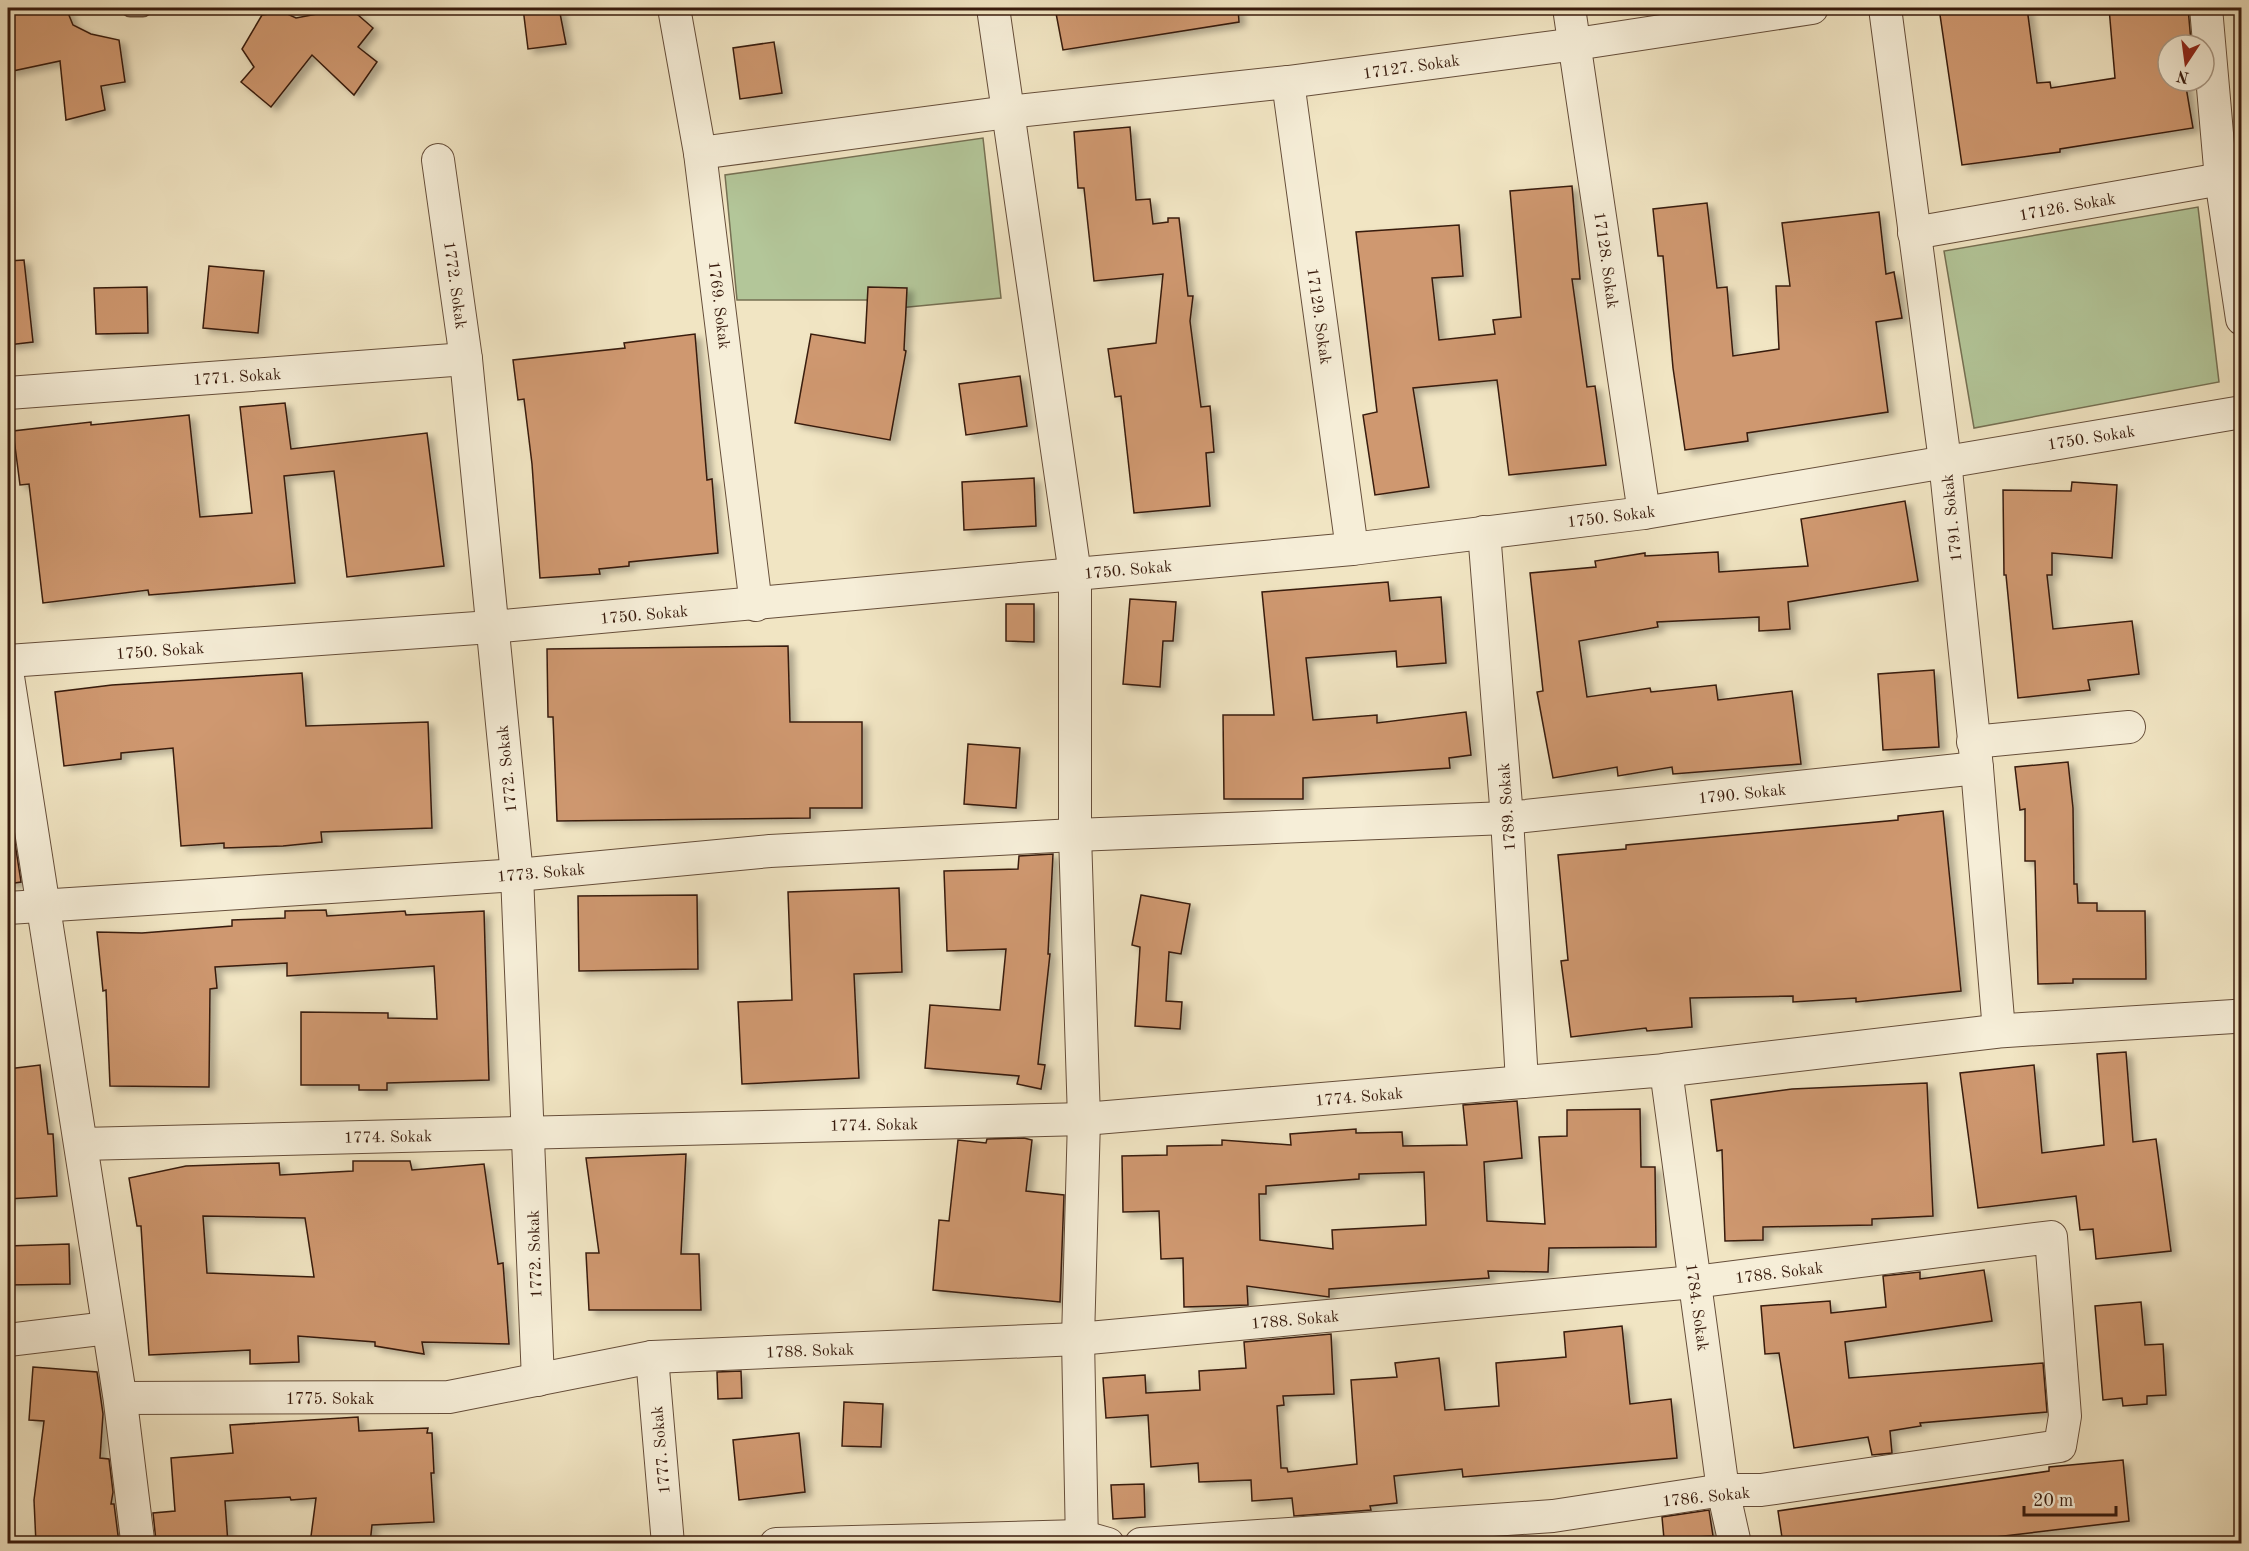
<svg xmlns="http://www.w3.org/2000/svg" width="2249" height="1551" font-family="'Old Standard TT',serif">
  <defs>
    <filter id="shadow"><feDropShadow dx="6" dy="4" stdDeviation="3" flood-color="#0004"/></filter>
  </defs>
  <rect width="100%" height="100%" fill="#f1e5c3"/>
  <filter id="stains"><feTurbulence type="fractalNoise" baseFrequency=".00333" numOctaves="4"/><feColorMatrix values="0 0 0 0 .2 0 0 0 0 .09 0 0 0 0 .02 0 0 0 .5 -.17"/></filter>
  <radialGradient id="worn" r=".72"><stop offset=".6" stop-color="#630" stop-opacity="0"/><stop offset="1" stop-color="#630" stop-opacity=".3"/></radialGradient>
  <!-- green -->
  <g fill="#b3c699" stroke="#767053" stroke-width="1.5">
    <polygon points="983,138 1001,298 888,309 879,300 737,300 725,175"/>
    <polygon points="2198,207 2219,382 1974,428 1944,251"/>
  </g>
  <!-- building -->
  <g fill="#cf986f" stroke="#381b0d" stroke-width="1.5" fill-rule="evenodd" filter="url(#shadow)">
    <polygon points="25,8 66,8 73,25 91,34 119,40 125,82 101,86 105,110 66,120 60,61 8,72 8,31 12,12"/>
    <polygon points="329,8 350,8 373,28 358,47 377,62 354,95 312,55 271,107 241,82 254,67 242,49 262,15 283,12 296,18 317,14"/>
    <polygon points="523,8 559,8 566,44 528,49"/>
    <polygon points="1055,8 1238,8 1239,22 1063,50"/>
    <polygon points="1939,8 2027,8 2037,83 2050,82 2051,88 2115,78 2109,8 2188,8 2191,42 2168,45 2168,81 2185,81 2193,128 2060,149 2060,152 1962,165"/>
    <polygon points="774,42 782,93 740,99 733,48"/>
    <polygon points="1130,127 1136,200 1150,199 1153,224 1168,222 1168,218 1179,218 1188,296 1193,296 1190,321 1201,407 1210,406 1214,452 1206,453 1210,506 1134,513 1121,396 1115,397 1108,349 1156,343 1163,274 1094,281 1084,188 1078,188 1074,132"/>
    <polygon points="1572,186 1580,279 1572,279 1587,387 1595,386 1606,465 1509,475 1497,380 1413,388 1429,487 1375,495 1363,415 1377,412 1356,232 1459,225 1463,276 1432,278 1439,340 1495,334 1493,320 1521,317 1510,191"/>
    <polygon points="1707,203 1717,288 1727,287 1733,356 1779,349 1776,286 1790,286 1782,223 1879,212 1886,274 1894,272 1902,318 1876,322 1888,412 1747,433 1748,441 1685,450 1673,368 1663,256 1658,256 1653,209"/>
    <polygon points="24,260 33,342 8,345 8,261"/>
    <polygon points="209,266 264,271 258,333 203,328"/>
    <polygon points="147,287 148,333 96,334 94,288"/>
    <polygon points="868,287 907,288 904,350 906,351 890,440 795,423 811,334 865,343"/>
    <polygon points="695,334 707,480 712,479 718,553 629,562 629,566 599,569 600,574 540,578 532,464 524,399 518,400 513,360 625,348 624,343"/>
    <polygon points="1020,376 1027,426 966,435 959,384"/>
    <polygon points="285,403 291,449 427,433 444,566 347,577 334,471 284,476 295,583 149,595 148,590 43,603 29,484 20,485 13,431 91,422 91,425 189,415 200,517 252,513 240,407"/>
    <polygon points="1034,478 1036,526 964,530 962,482"/>
    <polygon points="2072,482 2117,485 2112,558 2052,553 2052,575 2047,575 2053,629 2132,621 2139,674 2088,680 2090,690 2018,698 2006,575 2004,575 2003,490 2071,491"/>
    <polygon points="1905,501 1918,581 1788,602 1790,629 1759,631 1759,617 1657,622 1658,627 1579,641 1587,697 1650,688 1651,692 1716,685 1718,700 1792,691 1801,764 1673,774 1672,767 1618,776 1617,767 1553,778 1537,692 1543,691 1530,573 1596,567 1595,561 1645,553 1645,556 1718,552 1719,572 1808,566 1801,519"/>
    <polygon points="1388,582 1390,601 1441,597 1446,663 1397,667 1396,651 1306,658 1313,720 1377,715 1377,723 1466,712 1471,755 1449,758 1450,768 1303,778 1303,799 1224,799 1223,715 1274,715 1262,592"/>
    <polygon points="1130,599 1176,602 1173,641 1163,641 1160,687 1123,684"/>
    <polygon points="1006,604 1034,604 1034,642 1006,641"/>
    <polygon points="788,646 790,722 862,722 862,808 810,808 810,818 557,821 553,717 548,717 547,649"/>
    <polygon points="1934,670 1939,747 1883,750 1878,674"/>
    <polygon points="302,673 306,726 428,722 432,828 321,832 322,842 283,846 224,848 224,843 181,846 173,748 121,753 121,759 64,766 55,692 112,685"/>
    <polygon points="968,744 1020,748 1016,808 964,804"/>
    <polygon points="2068,762 2073,808 2074,884 2077,884 2078,903 2097,903 2097,911 2145,911 2146,979 2073,979 2073,983 2038,984 2035,861 2025,861 2025,809 2020,810 2015,767"/>
    <polygon points="8,798 21,882 8,884"/>
    <polygon points="1943,811 1961,991 1856,1002 1856,998 1793,1002 1793,996 1690,998 1692,1027 1647,1031 1646,1028 1571,1037 1561,961 1568,960 1558,855 1626,849 1626,845 1898,820 1898,816"/>
    <polygon points="1053,854 1048,954 1050,954 1038,1064 1045,1065 1041,1089 1017,1084 1019,1076 925,1068 930,1005 1000,1010 1006,949 947,951 944,871 1018,869 1019,856"/>
    <polygon points="899,888 902,972 854,974 859,1078 742,1084 738,1002 792,1000 788,892"/>
    <polygon points="697,895 698,969 579,971 578,896"/>
    <polygon points="1141,895 1190,904 1181,954 1169,952 1166,1001 1182,1002 1180,1029 1135,1026 1140,947 1132,945"/>
    <polygon points="326,910 327,916 405,911 406,915 484,911 489,1080 387,1083 387,1090 359,1090 359,1085 301,1085 301,1012 388,1013 388,1018 437,1019 434,966 287,976 287,963 215,967 217,988 210,989 209,1087 110,1086 106,990 103,991 97,932 142,933 232,926 232,920 285,918 285,911"/>
    <polygon points="2126,1052 2133,1142 2156,1139 2171,1251 2096,1259 2093,1229 2080,1230 2076,1196 1978,1208 1960,1073 2034,1065 2042,1153 2104,1145 2097,1054"/>
    <polygon points="40,1065 48,1134 53,1134 57,1196 8,1199 8,1069"/>
    <polygon points="1927,1083 1933,1216 1872,1219 1872,1225 1763,1227 1763,1240 1725,1241 1722,1150 1717,1151 1711,1100 1792,1089"/>
    <path d="M1517,1101L1522,1158L1484,1162L1487,1221L1545,1224L1539,1137L1567,1136V1110L1640,1109L1641,1167H1655L1656,1247L1549,1248L1548,1272L1488,1271L1489,1278L1329,1289V1297L1247,1286L1248,1305L1184,1307L1183,1258L1161,1259L1159,1211L1123,1212L1122,1156L1167,1155V1146L1222,1145V1140L1291,1145L1290,1134L1356,1129V1133L1402,1132L1403,1146L1467,1145L1463,1105ZM1424,1172L1426,1225L1332,1230L1333,1249L1260,1240L1259,1194H1266V1186L1359,1179V1174Z"/>
    <polygon points="1024,1138 1032,1140 1026,1191 1064,1195 1060,1302 933,1290 939,1220 949,1221 958,1140 986,1143 987,1139"/>
    <polygon points="686,1154 681,1254 699,1254 701,1310 589,1310 586,1253 599,1253 586,1158"/>
    <path d="M353,1161H410L412,1170L484,1164L498,1264L503,1263L509,1344L422,1342L424,1354L375,1346V1342L298,1336L299,1362L250,1364V1350L149,1355L141,1226H137L129,1178L186,1166L279,1163L280,1175L353,1171ZM203,1216L305,1218L314,1277L207,1273Z"/>
    <polygon points="69,1244 70,1284 8,1285 8,1246"/>
    <polygon points="1984,1270 1992,1321 1845,1342 1849,1378 2043,1363 2047,1412 1920,1423 1921,1426 1890,1431 1892,1453 1872,1455 1868,1437 1794,1448 1779,1353 1765,1354 1761,1306 1830,1301 1831,1313 1886,1307 1883,1276 1920,1272 1920,1279"/>
    <polygon points="2141,1302 2145,1345 2163,1344 2166,1395 2147,1396 2147,1404 2123,1406 2122,1398 2103,1400 2095,1306"/>
    <polygon points="1622,1326 1630,1404 1671,1399 1677,1458 1463,1477 1462,1469 1394,1476 1397,1503 1370,1506 1371,1510 1294,1516 1292,1498 1252,1501 1251,1480 1199,1482 1198,1463 1151,1467 1148,1415 1106,1418 1103,1378 1145,1375 1146,1393 1200,1390 1199,1371 1246,1368 1244,1342 1331,1334 1334,1394 1283,1396 1284,1405 1277,1406 1281,1468 1287,1468 1288,1472 1357,1464 1351,1380 1397,1377 1395,1363 1439,1358 1445,1410 1499,1406 1496,1363 1566,1357 1564,1332"/>
    <polygon points="33,1367 97,1372 103,1414 100,1458 109,1459 113,1492 111,1504 114,1504 119,1543 36,1544 34,1500 44,1421 29,1420"/>
    <polygon points="741,1371 742,1398 718,1399 717,1372"/>
    <polygon points="844,1402 883,1404 881,1447 842,1446"/>
    <polygon points="358,1417 359,1431 428,1428 427,1433 432,1433 434,1473 431,1473 434,1522 372,1525 370,1544 310,1544 316,1498 291,1500 290,1497 225,1501 228,1544 158,1544 156,1541 153,1513 175,1511 171,1458 233,1453 230,1425"/>
    <polygon points="799,1433 805,1492 739,1500 733,1440"/>
    <polygon points="2123,1460 2129,1521 1996,1537 1997,1544 1783,1544 1778,1511 2049,1471 2049,1467"/>
    <polygon points="1144,1484 1145,1517 1113,1519 1111,1485"/>
    <polygon points="1709,1510 1713,1536 1664,1539 1662,1517"/>
  </g>
  <g fill="none" stroke-linecap="round" stroke-linejoin="round">
    <!-- service casing -->
    <g stroke="#664e3a" stroke-width="19">
      <polyline id="service" points="130,8 143,8"/>
    </g>
    <!-- minor casing -->
    <g stroke="#664e3a" stroke-width="34">
      <g id="minor">
        <polyline points="674,8 700,153 756,605"/>
        <polyline points="993,8 1075,574 1075,835 1084,1119 1078,1339 1082,1544"/>
        <polyline points="1569,8 1644,513"/>
        <polyline points="1885,8 1945,461 1977,768 1999,1031"/>
        <polyline points="2206,8 2221,179 2242,319"/>
        <polyline points="1288,82 1352,549"/>
        <polyline points="700,153 1008,112 1288,82 1576,44 1812,8"/>
        <polyline points="438,160 466,359 517,875 538,1380"/>
        <polyline points="1914,233 2221,179"/>
        <polyline points="8,393 466,359"/>
        <polyline points="1484,532 1507,818 1522,1082"/>
        <polyline points="8,661 491,627 1352,549 1644,513 2242,412"/>
        <polyline points="1973,742 2129,727"/>
        <polyline points="8,908 517,875 770,851 1075,835 1507,818 1977,768"/>
        <polyline points="81,1144 1084,1119 1666,1070 1723,1490 1735,1544"/>
        <polyline points="8,1340 108,1328"/>
        <polyline points="652,1357 668,1544"/>
        <polyline points="120,1398 449,1397 652,1357 1078,1339 1694,1282 2051,1237 2065,1416 2060,1446 1761,1490 1723,1490 1553,1516 1141,1544"/>
        <polyline points="776,1544 1080,1536 1108,1544"/>
      </g>
    </g>
    <!-- tertiary casing -->
    <g stroke="#664e3a" stroke-width="35">
      <g id="tertiary">
        <polyline points="8,680 120,1398 138,1544"/>
        <polyline points="1666,1070 1999,1031 2242,1016"/>
      </g>
    </g>
    <!-- service -->
    <use href="#service" stroke="#f6eed8" stroke-width="16"/>
    <!-- minor -->
    <use href="#minor" stroke="#f6eed8" stroke-width="32"/>
    <!-- tertiary -->
    <use href="#tertiary" stroke="#f6eed8" stroke-width="33"/>
  </g>
  <g text-anchor="middle" stroke-width="4.5" stroke-linejoin="round" paint-order="stroke">
    <!-- street labels -->
    <g font-size="16" fill="#381b0d" stroke="#f6eed8">
      <text transform="translate(1411 66) rotate(-8)" y="6">17127. Sokak</text>
      <text transform="translate(2067 206) rotate(-10)" y="6">17126. Sokak</text>
      <text transform="translate(1607 260) rotate(82)" y="6">17128. Sokak</text>
      <text transform="translate(456 285) rotate(82)" y="6">1772. Sokak</text>
      <text transform="translate(720 305) rotate(83)" y="6">1769. Sokak</text>
      <text transform="translate(1320 316) rotate(82)" y="6">17129. Sokak</text>
      <text transform="translate(237 376) rotate(-4)" y="6">1771. Sokak</text>
      <text transform="translate(2091 437) rotate(-9)" y="6">1750. Sokak</text>
      <text transform="translate(1611 516) rotate(-7)" y="6">1750. Sokak</text>
      <text transform="translate(1951 518) rotate(-96)" y="6">1791. Sokak</text>
      <text transform="translate(1128 569) rotate(-5)" y="6">1750. Sokak</text>
      <text transform="translate(644 614) rotate(-5)" y="6">1750. Sokak</text>
      <text transform="translate(160 650) rotate(-4)" y="6">1750. Sokak</text>
      <text transform="translate(506 769) rotate(-96)" y="6">1772. Sokak</text>
      <text transform="translate(1742 793) rotate(-6)" y="6">1790. Sokak</text>
      <text transform="translate(1506 807) rotate(-94)" y="6">1789. Sokak</text>
      <text transform="translate(541 872) rotate(-5)" y="6">1773. Sokak</text>
      <text transform="translate(1359 1096) rotate(-5)" y="6">1774. Sokak</text>
      <text transform="translate(874 1124) rotate(-1)" y="6">1774. Sokak</text>
      <text transform="translate(388 1136) rotate(-1)" y="6">1774. Sokak</text>
      <text transform="translate(534 1254) rotate(-92)" y="6">1772. Sokak</text>
      <text transform="translate(1779 1272) rotate(-7)" y="6">1788. Sokak</text>
      <text transform="translate(1698 1307) rotate(82)" y="6">1784. Sokak</text>
      <text transform="translate(1295 1319) rotate(-5)" y="6">1788. Sokak</text>
      <text transform="translate(810 1350) rotate(-2)" y="6">1788. Sokak</text>
      <text x="330" y="1404">1775. Sokak</text>
      <text transform="translate(660 1450) rotate(-95)" y="6">1777. Sokak</text>
      <text transform="translate(1706 1496) rotate(-6)" y="6">1786. Sokak</text>
    </g>
  </g>
  <!-- margin -->
  <rect width="2249" height="1551" fill="none" stroke="#f1e5c3" stroke-width="30"/>
  <rect x="9" y="9" width="2231" height="1533" fill="none" stroke="#381b0d" stroke-width="3"/>
  <rect x="15" y="15" width="2219" height="1521" fill="none" stroke="#381b0d" stroke-width="1.5"/>
  <!-- north arrow -->
  <g transform="translate(2186 63) rotate(193)"><circle r="28" fill="#f6eed8" stroke="#aa9a87" stroke-width="1.5"/>
  <path d="M0-4.5L10 22L0 15L-10 22Z" fill="#8f2418"/>
  <text y="-9" font-size="16" font-weight="bold" text-anchor="middle" fill="#381b0d">N</text>
  </g>
  <!-- scale -->
  <path d="M2024 1506v9h92v-9" fill="none" stroke="#381b0d" stroke-width="3"/>
  <text x="2033" y="1506" font-size="18" fill="#381b0d" stroke="#f6eed8" stroke-width="4.5" paint-order="stroke">20 m</text>
  <rect width="100%" height="100%" filter="url(#stains)"/>
  <rect width="100%" height="100%" fill="url(#worn)"/>
</svg>
